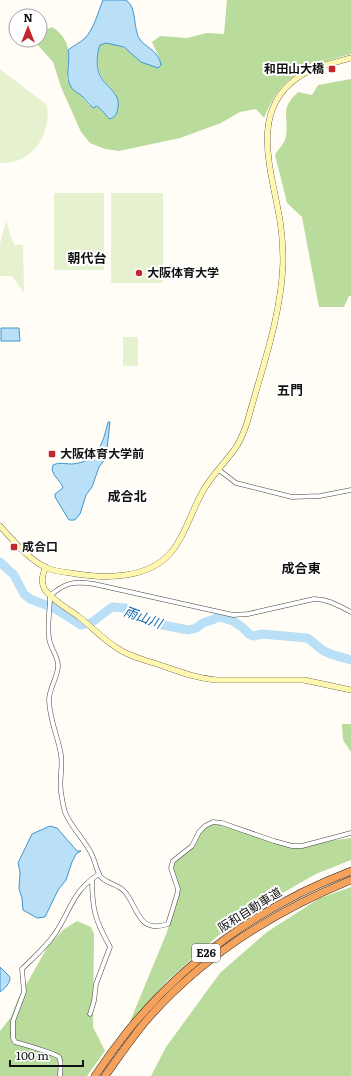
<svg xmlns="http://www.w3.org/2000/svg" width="351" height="1076" font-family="Literata,'Noto Sans JP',serif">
  <rect width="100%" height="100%" fill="#fffdf5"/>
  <!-- forest -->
  <g fill="#b9dc9c">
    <path d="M227,0H351V54C306,67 283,71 264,118L256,109L240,112L221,123L180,138L119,151L105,149L90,143L81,132L61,87L53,62L36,43L30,40H40V33L52,27C75,42 67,58 67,80L83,97L88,105L100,108L104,114L116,94C104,82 97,76 98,58C98,53 98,49 100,45C114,37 132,53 141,62L160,59L152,42L160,36L187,38L207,33L224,34Z"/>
    <path d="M351,79V296H349L344,307H319L302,217L287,203L275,155C278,149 286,142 286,136C289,114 279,110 298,92L312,95L318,85Z"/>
    <polygon points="342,724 351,724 351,752 343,740"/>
    <polygon points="213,822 292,846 351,838 351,860 316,874 237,919 167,981 129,1024 167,932 177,895 171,868 173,861 192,846 199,832"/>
    <polygon points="351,887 351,1076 151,1076 166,1047 220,973 267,932 320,898"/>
    <polygon points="77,921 91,927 94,934 93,1027 105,1051 87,1076 0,1076 0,1031 11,1017 17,1001 48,946 63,930"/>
  </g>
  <!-- pitch -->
  <g fill="#e6f2cf">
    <path d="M0,69L47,105C52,134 32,165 0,163Z"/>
    <rect x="54" y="193" width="50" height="77"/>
    <rect x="111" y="193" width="52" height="90"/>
    <polygon points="6,221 14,245 23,245 24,293 12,276 0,276 0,244"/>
    <rect x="123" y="337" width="15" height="29"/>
  </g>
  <!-- water -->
  <g fill="#b9e0f7" stroke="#3f96cf">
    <path d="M103,0H126C138,7 132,31 141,41C149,49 159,52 161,65L158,68L141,62L124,47L106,43L100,45C97,52 96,66 99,73C103,86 121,92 118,107C117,113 117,116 110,119C105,116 102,108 96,106L94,108C87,104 88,102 83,97C79,93 73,91 71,87C64,76 71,62 68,50C73,46 80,43 85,38C94,29 98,12 103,0Z"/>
    <polygon points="1,328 19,328 20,341 1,341"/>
    <path d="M108,422H110L106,458L99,467L92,487L86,495L80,514L75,520H69L55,497V494L63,488C61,480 49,474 53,465C59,462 65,464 72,464C98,462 103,443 108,422Z"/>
    <polygon points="50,826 57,828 77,851 81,851 76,854 72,862 66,880 58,890 45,917 37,918 23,910 22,898 19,889 20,872 18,863 32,834"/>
    <path d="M0,967L10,977C10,984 5,988 0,992Z"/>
  </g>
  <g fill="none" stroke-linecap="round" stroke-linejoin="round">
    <!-- river -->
    <path stroke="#b9e0f7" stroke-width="9" d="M0,562L14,575L24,594L30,599L54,608L81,625L91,623L112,607L125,608L133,615L153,623L188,630L196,628L203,623L220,617L233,621L242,627L249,634L253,636L262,634L307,638C314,642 319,649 326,652C333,656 343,657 351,660"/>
    <!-- street casing -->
    <g stroke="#444" stroke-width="5">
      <g id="street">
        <polyline points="219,470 236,483 292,497 320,496 351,490"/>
        <path d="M351,612C339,606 328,599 314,599L248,614L233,615L94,584C75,581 65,582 50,596C50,610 47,625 49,638C50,648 59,657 58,667C57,678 50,687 49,699C49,719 58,736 61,755C63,767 59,779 61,792C62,798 63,806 65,812C70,826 84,839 91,853C95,860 96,869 100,876C106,884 119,884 125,892C139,909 138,934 168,924L177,895L178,889L171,868L173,861L192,846L199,832L205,826L213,822L222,823L274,841L292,846H302L351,833"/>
        <path d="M90,1014L94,1001L96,984L110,947C95,920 92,909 92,879"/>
        <path d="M60,1076C60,1071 62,1062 59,1057C56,1054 22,1044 15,1042L13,1038V1021L24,992L22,969C33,958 45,948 54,935C71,911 71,892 99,874"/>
      </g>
    </g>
    <!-- secondary casing -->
    <g stroke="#333" stroke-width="6">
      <g id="secondary">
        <path d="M0,526C13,540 27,558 45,567C52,571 62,572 71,573C104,579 150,580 173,550C186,533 192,510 203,491C211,476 224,464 234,450C240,442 244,432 247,423C261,371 281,318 283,263C283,247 282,231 279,215C271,169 250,111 297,78C313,67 333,63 351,58"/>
        <path d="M46,567C43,573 41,579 43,585C45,596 70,610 79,617C92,627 103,639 117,648C128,656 142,659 154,663C175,670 194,678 216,680H304L351,690"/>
      </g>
    </g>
    <!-- highway casing -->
    <g stroke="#222" stroke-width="8">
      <g id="highway">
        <path d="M95,1076C105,1061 116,1046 127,1032C186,959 264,904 351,871"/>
        <path d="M105,1076C118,1058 131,1039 145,1022C200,958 273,912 351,880"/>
      </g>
    </g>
    <!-- street -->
    <use href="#street" stroke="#fff" stroke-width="4"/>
    <!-- secondary -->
    <use href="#secondary" stroke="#fff6b0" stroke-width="5.5"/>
    <!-- highway -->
    <use href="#highway" stroke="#f5a25d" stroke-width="7"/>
  </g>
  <!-- markers -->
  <g fill="#c4262e" stroke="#fff" stroke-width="1.5">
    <rect x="328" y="65" width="8" height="8" rx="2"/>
    <circle cx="139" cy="273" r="4"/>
    <rect x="48" y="450" width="8" height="8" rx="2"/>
    <rect x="10" y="543" width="8" height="8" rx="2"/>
  </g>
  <g text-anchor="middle" stroke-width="4" stroke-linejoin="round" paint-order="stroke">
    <!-- shield labels -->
    <rect fill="#fff" stroke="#585858" stroke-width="1" x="192" y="944" width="28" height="18" rx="3"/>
    <g font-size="11" font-weight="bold" fill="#111">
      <text x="206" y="957">E26</text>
    </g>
    <!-- poi labels -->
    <g font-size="12" font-weight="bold" fill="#111" stroke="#fff" text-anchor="start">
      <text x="324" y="73" text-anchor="end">和田山大橋</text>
      <text x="147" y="277">大阪体育大学</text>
      <text x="60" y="458">大阪体育大学前</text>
      <text x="22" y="551">成合口</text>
    </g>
    <!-- street labels -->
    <g font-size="12" fill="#111" stroke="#fff">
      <text transform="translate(250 910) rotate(-32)" y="4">阪和自動車道</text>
    </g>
    <!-- neighbourhood labels -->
    <g font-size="13" font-weight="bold" fill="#111" stroke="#fff">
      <text x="87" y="263">朝代台</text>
      <text x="290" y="395">五門</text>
      <text x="127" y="501">成合北</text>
      <text x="301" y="573">成合東</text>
    </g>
    <!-- water labels -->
    <g font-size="13" font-style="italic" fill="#1768a6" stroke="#fff">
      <text transform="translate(143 617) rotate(20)" y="5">雨山川</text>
    </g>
  </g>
  <!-- north arrow -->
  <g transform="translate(28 28)"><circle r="19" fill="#ffffff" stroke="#a0a0a0"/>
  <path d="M0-3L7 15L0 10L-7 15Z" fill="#c4262e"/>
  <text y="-6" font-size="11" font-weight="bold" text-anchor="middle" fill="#111111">N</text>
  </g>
  <!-- scale -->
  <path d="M10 1060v6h73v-6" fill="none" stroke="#111111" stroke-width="2"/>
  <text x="16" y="1060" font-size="12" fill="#111111" stroke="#ffffff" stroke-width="3" paint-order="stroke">100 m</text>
</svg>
